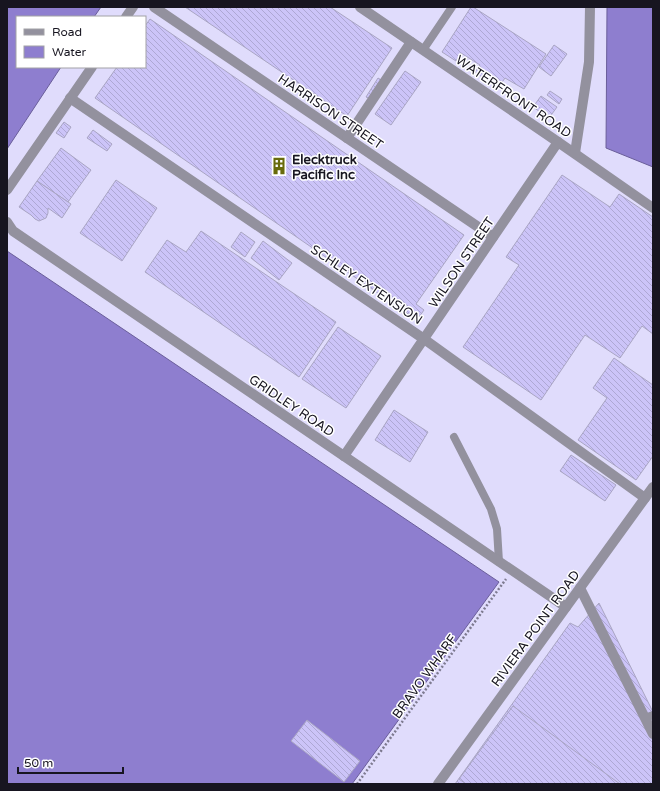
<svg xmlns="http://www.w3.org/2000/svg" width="660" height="791" font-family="'Varela Round',sans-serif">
  <defs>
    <pattern id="building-back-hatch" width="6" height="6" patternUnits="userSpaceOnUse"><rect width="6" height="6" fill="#ccc4f8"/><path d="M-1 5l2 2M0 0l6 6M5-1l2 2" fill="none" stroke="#aea8d4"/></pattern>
  </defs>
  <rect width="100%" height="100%" fill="#e0dcfc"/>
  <!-- water -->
  <g fill="#8e7ecf" stroke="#6a5e9a">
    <polygon points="7,7 101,7 94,17 17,17 17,67 61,67 7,149"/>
    <polygon points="607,7 653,7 653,167 606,148"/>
    <polygon points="7,251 499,582 352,784 7,784"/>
  </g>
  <!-- building -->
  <g fill="url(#building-back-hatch)" stroke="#a9a5c3">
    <polygon points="185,7 330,7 392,48 347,116"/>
    <polygon points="471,7 473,7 546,54 524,89 505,78 498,88 475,72 480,65 461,53 456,61 442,52"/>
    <polygon points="150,19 464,235 416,304 424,310 417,320 95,98 117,67 145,67 145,26"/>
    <polygon points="554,45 567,54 551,76 539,67"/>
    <polygon points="405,71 421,82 391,125 375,114"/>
    <polygon points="378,78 383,81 372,100 366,97"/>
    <polygon points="550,91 562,99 559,104 547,95"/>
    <polygon points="541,96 557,107 549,118 533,107"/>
    <polygon points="64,122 71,127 64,138 56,133"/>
    <polygon points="93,130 112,144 107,151 87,138"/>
    <polygon points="61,148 91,170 68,202 37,181"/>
    <polygon points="562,175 610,207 619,194 653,217 653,334 642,326 620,358 585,335 541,400 463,347 519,265 506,257"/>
    <polygon points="116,180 157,208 122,261 80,233"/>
    <polygon points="37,181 71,204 62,218 48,208 48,213 46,218 39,221 35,219 31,215 19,207"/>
    <polygon points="201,231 336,322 299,377 145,272 167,240 186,252"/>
    <polygon points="241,232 255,242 245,257 231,247"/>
    <polygon points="263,241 292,263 279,280 251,258"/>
    <polygon points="338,327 381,356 346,408 302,379"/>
    <polygon points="614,358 653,385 653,456 636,480 578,440 607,398 593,388"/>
    <polygon points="394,410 428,432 410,462 375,440"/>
    <polygon points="571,455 616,485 605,501 560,471"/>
    <polygon points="599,603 653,712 653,784 455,784 570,623 578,627"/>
    <polygon points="513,706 620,784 466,784 459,779"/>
    <polygon points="307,720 360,761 344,782 291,741"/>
  </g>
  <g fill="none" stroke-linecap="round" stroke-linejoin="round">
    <!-- path -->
    <polyline stroke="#7d7a8f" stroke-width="2.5" stroke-dasharray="2 2" stroke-linecap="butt" points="357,784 506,579"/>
    <!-- service -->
    <g stroke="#93919e" stroke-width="8">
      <polyline points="423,50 452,7"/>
      <polyline points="454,437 491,509 497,529 499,562"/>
      <polyline points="645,718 653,715"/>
    </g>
    <!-- minor -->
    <g stroke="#93919e" stroke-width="10">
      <polyline points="154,7 493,237"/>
      <polyline points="360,7 558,142 653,208"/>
      <polyline points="126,17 133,7"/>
      <polyline points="70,98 424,339 645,498"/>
      <polyline points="347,138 411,42"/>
      <polyline points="575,153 589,62 590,7"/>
      <polyline points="7,190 92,67"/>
      <polyline points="7,222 13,231 566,607"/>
      <polyline points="344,456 558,142"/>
      <polyline points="580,588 653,734"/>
      <polyline points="438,784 653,487"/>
    </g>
  </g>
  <!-- icons -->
  <defs>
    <g id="building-bare" transform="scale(1.38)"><path d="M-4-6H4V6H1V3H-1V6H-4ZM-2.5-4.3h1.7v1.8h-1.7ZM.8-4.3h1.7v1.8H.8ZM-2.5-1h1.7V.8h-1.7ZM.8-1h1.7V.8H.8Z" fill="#686b0c" stroke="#fff" stroke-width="2.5" paint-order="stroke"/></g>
  </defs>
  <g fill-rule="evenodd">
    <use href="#building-bare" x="279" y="166"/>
  </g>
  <g text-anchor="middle" stroke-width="3" stroke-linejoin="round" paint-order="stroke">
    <!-- street labels -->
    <g font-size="13" fill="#171520" stroke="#fff">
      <text transform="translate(514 96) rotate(34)" y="5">WATERFRONT ROAD</text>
      <text transform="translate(331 111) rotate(34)" y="5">HARRISON STREET</text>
      <text transform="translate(461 262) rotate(-56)" y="5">WILSON STREET</text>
      <text transform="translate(367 284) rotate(34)" y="5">SCHLEY EXTENSION</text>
      <text transform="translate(292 405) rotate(34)" y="5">GRIDLEY ROAD</text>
      <text transform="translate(535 628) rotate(-54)" y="5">RIVIERA POINT ROAD</text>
      <text transform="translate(424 676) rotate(-54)" y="5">BRAVO WHARF</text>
    </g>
    <!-- poi labels -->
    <g font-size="13" font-weight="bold" fill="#171520" stroke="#fff" text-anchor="start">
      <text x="292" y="164">Elecktruck<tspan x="292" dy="15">Pacific Inc</tspan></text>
    </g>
  </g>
  <!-- border -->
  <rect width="660" height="791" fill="none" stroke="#171520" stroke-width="16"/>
  <!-- legend -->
  <rect x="16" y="16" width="130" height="52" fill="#ffffff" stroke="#a2a1a6"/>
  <rect x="24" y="29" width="20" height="6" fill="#93919e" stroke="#a2a1a6"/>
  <text x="52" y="36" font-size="12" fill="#171520">Road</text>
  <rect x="24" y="46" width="20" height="12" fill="#8e7ecf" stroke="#a2a1a6"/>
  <text x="52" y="56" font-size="12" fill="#171520">Water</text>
  <!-- scale -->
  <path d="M18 767v6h105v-6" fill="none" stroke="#171520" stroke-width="2"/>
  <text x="24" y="767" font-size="12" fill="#171520" stroke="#ffffff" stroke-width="3" paint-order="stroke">50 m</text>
</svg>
